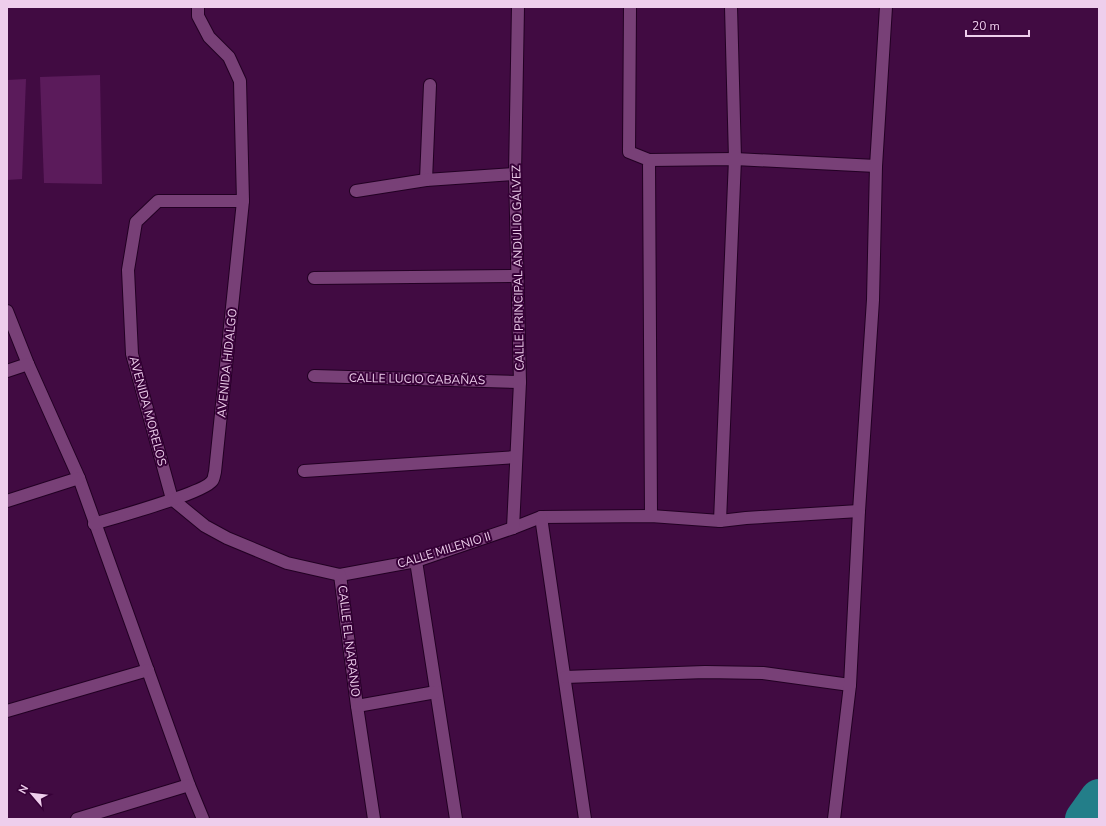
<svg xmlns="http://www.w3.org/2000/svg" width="1106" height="826" font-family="'Nunito Sans',sans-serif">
  <rect width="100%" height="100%" fill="#410b42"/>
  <!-- green -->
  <g fill="#5b1b5b">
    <polygon points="100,75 102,184 44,183 40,77"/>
    <polygon points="26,79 22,179 7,180 7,80"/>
  </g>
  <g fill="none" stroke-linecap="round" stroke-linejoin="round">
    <!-- river -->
    <polyline stroke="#237e89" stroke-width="38" points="1084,819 1099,798"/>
    <!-- minor casing -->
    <g stroke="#220023" stroke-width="14">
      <g id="minor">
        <polyline points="630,7 629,152 649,160 651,516"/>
        <polyline points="649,160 735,159 876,166"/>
        <polyline points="426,180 430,85"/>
        <polyline points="356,191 426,180 515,174"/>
        <polyline points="314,278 518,276"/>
        <polyline points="7,311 28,364 79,478 189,785 203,819"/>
        <polyline points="7,371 28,364"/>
        <polyline points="314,376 520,382"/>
        <polyline points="304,471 516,457"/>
        <polyline points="172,499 205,526 227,538 287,563 340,575 416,561 513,528 541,517 651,516 720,521 746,518 859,511"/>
        <polyline points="172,499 132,354 128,270 136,222 158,201 243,201"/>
        <polyline points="7,501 79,478"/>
        <polyline points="541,517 585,819"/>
        <polyline points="720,521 735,159 731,7"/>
        <path d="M94,524C113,518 204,493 212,481C214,479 214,475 215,472L243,201L240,81L229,57L209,37L198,16V7"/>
        <polyline points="513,528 520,382 515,174 518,7"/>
        <polyline points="416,561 456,819"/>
        <polyline points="340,575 357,706 374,819"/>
        <polyline points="565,677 705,672 763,673 850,685"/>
        <polyline points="357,706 436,692"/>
        <polyline points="7,711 148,670"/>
        <polyline points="77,819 189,785"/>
        <polyline points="834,819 850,685 859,511 873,300 876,166 886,7"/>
      </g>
    </g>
    <!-- minor -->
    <use href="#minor" stroke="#784077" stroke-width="12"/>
  </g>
  <g text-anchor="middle" stroke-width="4" stroke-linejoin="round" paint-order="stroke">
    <!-- street labels -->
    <g font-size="12" fill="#eeceec" stroke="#360037">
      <text transform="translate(518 268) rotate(-91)" y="4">CALLE PRINCIPAL ANDULIO GÁLVEZ</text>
      <text transform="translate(227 363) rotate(-84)" y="4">AVENIDA HIDALGO</text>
      <text transform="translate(417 379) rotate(1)" y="4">CALLE LUCIO CABAÑAS</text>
      <text transform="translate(148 411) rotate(75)" y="4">AVENIDA MORELOS</text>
      <text transform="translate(444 550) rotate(-17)" y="4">CALLE MILENIO II</text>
      <text transform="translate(349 641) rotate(83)" y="4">CALLE EL NARANJO</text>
    </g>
  </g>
  <!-- border -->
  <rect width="1106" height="826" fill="none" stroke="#eeceec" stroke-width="16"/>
  <!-- north arrow -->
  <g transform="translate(32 794) rotate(298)" stroke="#360037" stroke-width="3" paint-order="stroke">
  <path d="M0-3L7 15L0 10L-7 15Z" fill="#eeceec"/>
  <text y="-6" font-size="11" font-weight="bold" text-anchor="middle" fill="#eeceec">N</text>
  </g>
  <!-- scale -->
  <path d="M966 30v6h63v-6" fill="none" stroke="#eeceec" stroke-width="2"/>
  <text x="972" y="30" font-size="12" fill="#eeceec" stroke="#360037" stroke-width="3" paint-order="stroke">20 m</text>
</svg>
